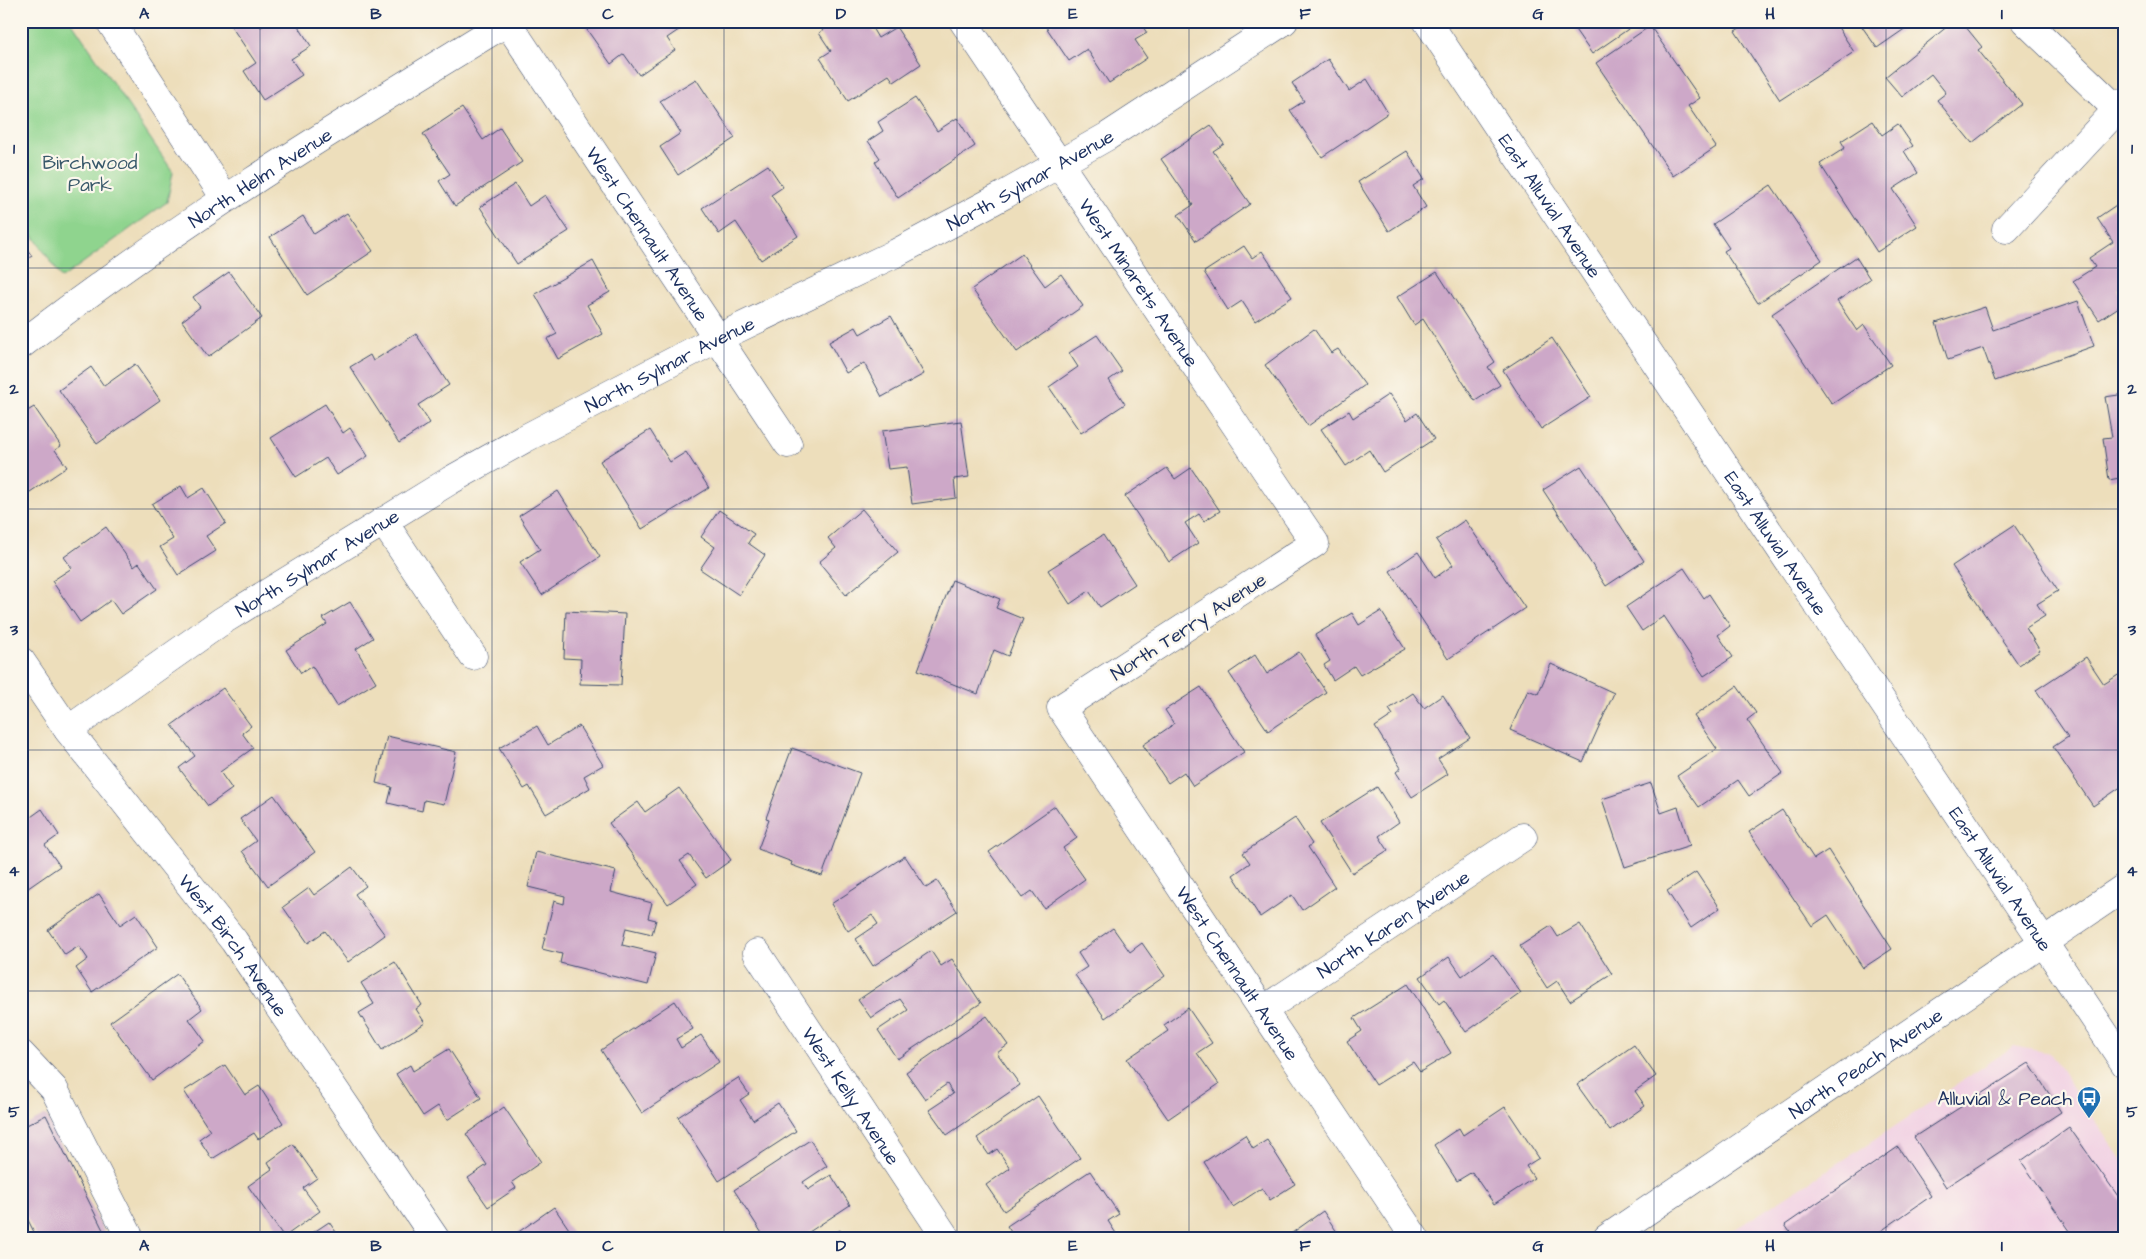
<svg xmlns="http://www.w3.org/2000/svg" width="2146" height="1259" font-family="'Architects Daughter',sans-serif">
  <rect width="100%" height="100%" fill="#fbf7ec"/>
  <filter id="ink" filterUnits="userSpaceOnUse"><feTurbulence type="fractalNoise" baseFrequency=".02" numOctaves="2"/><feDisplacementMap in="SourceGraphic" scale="10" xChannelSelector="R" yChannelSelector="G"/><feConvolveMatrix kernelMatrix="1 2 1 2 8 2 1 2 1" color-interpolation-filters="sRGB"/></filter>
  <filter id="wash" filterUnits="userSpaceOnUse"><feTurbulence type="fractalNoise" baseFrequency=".0096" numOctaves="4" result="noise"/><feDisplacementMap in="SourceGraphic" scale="20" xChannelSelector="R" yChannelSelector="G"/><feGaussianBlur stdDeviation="1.12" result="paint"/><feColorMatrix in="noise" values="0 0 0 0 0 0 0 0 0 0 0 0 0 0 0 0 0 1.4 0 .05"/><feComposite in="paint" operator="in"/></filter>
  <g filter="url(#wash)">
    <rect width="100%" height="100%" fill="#eddebb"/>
    <!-- built -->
    <polygon fill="#f1d0e3" points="2014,1046 2050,1053 2125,1165 2125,1238 1721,1238 1867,1145"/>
    <!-- green -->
    <polygon fill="#8fd48e" stroke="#558276" points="21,21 71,21 173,172 167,202 62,278 21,218"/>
    <g id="blocks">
      <!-- building -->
      <g fill="#cda8c8">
        <polygon points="237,21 257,21 261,27 270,21 295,21 311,46 291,59 302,75 263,100 244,71 256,63 231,26"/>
        <polygon points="594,21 683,21 686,25 667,38 675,50 639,75 624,54 611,64 585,27"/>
        <polygon points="836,21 868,21 878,38 896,27 921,64 894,82 889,75 848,101 820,58 831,51 819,33"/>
        <polygon points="1056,21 1139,21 1147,33 1135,40 1147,58 1109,83 1087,49 1069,61 1046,27"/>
        <polygon points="1569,21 1636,21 1637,23 1592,54"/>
        <polygon points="1751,21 1834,21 1854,52 1780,100 1735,31"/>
        <polygon points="1858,21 1916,21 1877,48"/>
        <polygon points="1954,21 1961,21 1982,47 1978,50 2022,104 1972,143 1937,100 1946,93 1931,74 1902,97 1885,77"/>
        <polygon points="1650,26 1700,98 1688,106 1716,147 1673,176 1596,63"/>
        <polygon points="1328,59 1349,91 1367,79 1388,113 1322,157 1290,110 1304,101 1292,83"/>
        <polygon points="696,79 735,138 678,175 660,147 681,133 660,101"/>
        <polygon points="915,98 937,131 957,118 975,146 898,198 875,162 880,158 868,141 883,131 878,122"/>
        <polygon points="462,108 483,140 500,128 522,162 455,206 439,181 450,174 423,134"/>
        <polygon points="1872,121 1882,135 1898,124 1913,146 1904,151 1918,173 1893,189 1917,226 1877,252 1820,164 1845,148 1841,141"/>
        <polygon points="1211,125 1224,144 1213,151 1250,204 1196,241 1178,215 1193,205 1161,159"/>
        <polygon points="1407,151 1424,179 1413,186 1426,207 1389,231 1358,182"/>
        <polygon points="768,165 783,187 771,195 798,236 761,260 736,222 719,234 702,208"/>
        <polygon points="515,184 529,206 545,195 569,231 517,264 480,207"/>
        <polygon points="1771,185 1822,260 1758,303 1724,251 1729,248 1713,224"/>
        <polygon points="2125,199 2125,283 2117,289 2125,303 2099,320 2073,281 2095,267 2089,258 2113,242 2097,218"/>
        <polygon points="347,213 373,251 307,295 270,237 303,216 314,234"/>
        <polygon points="21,241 32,256 21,263"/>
        <polygon points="1244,246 1252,258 1262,251 1292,297 1255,321 1242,301 1228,310 1204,272"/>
        <polygon points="1022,254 1045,286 1061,274 1083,306 1017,352 972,289"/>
        <polygon points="1856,257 1870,279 1837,301 1857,331 1864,325 1891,365 1832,404 1772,314"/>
        <polygon points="593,261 610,292 587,305 603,334 558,359 547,339 557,334 535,294"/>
        <polygon points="229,272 262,318 208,357 182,321 200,307 193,297"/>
        <polygon points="1437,272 1495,362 1488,367 1500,385 1475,401 1423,319 1414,325 1397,297"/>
        <polygon points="2078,301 2094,346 1995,381 1983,348 1948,360 1936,323 1985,307 1993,330"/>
        <polygon points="891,316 924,374 882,397 864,363 846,373 829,342 856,327 860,334"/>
        <polygon points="1314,329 1331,353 1338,349 1365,385 1308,426 1265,365"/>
        <polygon points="416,334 449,385 418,405 430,423 399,443 350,367 370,355 373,361"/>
        <polygon points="1097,335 1122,371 1109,380 1125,404 1081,433 1049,387 1078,367 1069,353"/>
        <polygon points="1552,338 1591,397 1541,429 1503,370"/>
        <polygon points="135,364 160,400 97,444 59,390 91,367 104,386"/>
        <polygon points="1389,394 1407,420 1417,413 1434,439 1383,472 1369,450 1346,466 1321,429 1349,411 1353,418"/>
        <polygon points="2125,394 2125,477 2109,480 2103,438 2112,437 2105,397"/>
        <polygon points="325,404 343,433 350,428 368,456 337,475 326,458 296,477 271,438"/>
        <polygon points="34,407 61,446 55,450 67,467 21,498 21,415"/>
        <polygon points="961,421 969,477 954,479 956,498 912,504 907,467 888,469 882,431"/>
        <polygon points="650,430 670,462 686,452 709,488 642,529 600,461"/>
        <polygon points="1581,466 1644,561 1606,586 1543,490"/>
        <polygon points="1167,468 1175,479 1191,468 1220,511 1204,521 1199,514 1185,523 1198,543 1169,562 1125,496"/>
        <polygon points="181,486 188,498 204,488 226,523 206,536 216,551 178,575 160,547 173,539 152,504"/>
        <polygon points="558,491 600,557 542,595 520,562 540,549 519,516"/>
        <polygon points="862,509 898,552 846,595 819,562 836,548 828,538"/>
        <polygon points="719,510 754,534 748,543 765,555 739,595 700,569 715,547 701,537"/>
        <polygon points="1465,520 1525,608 1448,659 1390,571 1418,552 1435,578 1453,565 1436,540"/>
        <polygon points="2014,525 2058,591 2037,604 2045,616 2026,628 2040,651 2019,665 1952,566"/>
        <polygon points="106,527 134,567 139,563 157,589 121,614 111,600 80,622 52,581 72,568 64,557"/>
        <polygon points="1103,535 1135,584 1100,607 1089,591 1070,604 1048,570"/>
        <polygon points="1684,568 1704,598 1709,594 1730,626 1718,635 1733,657 1704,676 1664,616 1642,631 1626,607"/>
        <polygon points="952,580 1000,599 996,608 1023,619 1008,656 994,650 978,694 918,670"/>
        <polygon points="350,602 373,638 356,649 376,682 337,706 312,666 301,673 286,650 327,624 323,618"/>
        <polygon points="566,611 625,614 621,685 580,684 581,659 564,658"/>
        <polygon points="1381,611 1405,649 1360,675 1354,666 1333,680 1324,665 1330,661 1315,635 1352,613 1359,625"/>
        <polygon points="1299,652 1326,692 1268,731 1229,673 1255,655 1267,674"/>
        <polygon points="2086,657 2104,684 2123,672 2125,674 2125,784 2093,806 2053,747 2068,737 2036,690"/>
        <polygon points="1551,664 1614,693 1583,762 1510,730 1528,690 1538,694"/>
        <polygon points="1737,686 1756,713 1747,720 1783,773 1749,796 1738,780 1699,807 1677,776 1717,749 1694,716"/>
        <polygon points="1201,687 1244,752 1193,786 1184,772 1168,783 1143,745 1174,724 1165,710"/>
        <polygon points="223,688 251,726 242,733 253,748 220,772 232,789 208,806 179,768 195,756 172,725"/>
        <polygon points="1413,693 1424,708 1443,695 1470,738 1438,759 1448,774 1412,797 1396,772 1401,768 1375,727 1393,715 1389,709"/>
        <polygon points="537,726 548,745 579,726 603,765 584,776 590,788 546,814 529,786 524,789 499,748"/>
        <polygon points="387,736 456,752 444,804 424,800 422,811 388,803 392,787 376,783"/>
        <polygon points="792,748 860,773 822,876 791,865 792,862 758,849 769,819 766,818"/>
        <polygon points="1651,783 1661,813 1678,807 1690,846 1625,867 1602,799"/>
        <polygon points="1377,787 1399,822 1379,836 1388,850 1352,873 1320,823"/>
        <polygon points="679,788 731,860 706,878 689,855 680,861 697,884 668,904 609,823 638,802 645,812"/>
        <polygon points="274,795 315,852 268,886 242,851 256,841 240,819"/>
        <polygon points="1055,806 1077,838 1063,848 1085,879 1044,908 1032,891 1022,898 989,852"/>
        <polygon points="42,809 59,835 45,845 60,866 21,893 21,824"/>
        <polygon points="1782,810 1814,859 1828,850 1892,949 1863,968 1828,915 1812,926 1749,832"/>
        <polygon points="1295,818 1312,844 1308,847 1335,887 1302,910 1292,895 1260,917 1233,875 1250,863 1243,853"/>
        <polygon points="536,852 616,871 611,892 652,903 648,918 656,920 652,934 626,928 622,945 656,953 648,985 560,963 562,954 542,949 554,901 564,904 565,896 528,887"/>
        <polygon points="905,856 926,888 937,881 957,911 873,966 856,939 878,924 872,915 848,931 831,904"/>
        <polygon points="352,867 366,886 355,894 385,935 348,962 325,931 308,943 283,907 309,888 314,895"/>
        <polygon points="1696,872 1720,908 1691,928 1667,891"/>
        <polygon points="99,894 120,925 136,914 158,947 92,992 76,968 88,959 79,946 65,955 48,930"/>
        <polygon points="1580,924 1612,974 1570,1001 1557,981 1547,988 1520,946 1551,926 1558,937"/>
        <polygon points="1113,928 1130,952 1142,943 1165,976 1105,1018 1075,975 1087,967 1078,953"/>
        <polygon points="931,951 941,966 952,959 981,1003 897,1059 878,1030 908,1010 900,999 871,1018 858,1000"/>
        <polygon points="1493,954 1521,993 1466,1032 1444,1000 1439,1004 1420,977 1449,957 1462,976"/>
        <polygon points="395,962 422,1005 416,1009 425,1023 382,1050 359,1013 374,1004 361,983"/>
        <polygon points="177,974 202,1009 189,1019 205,1041 152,1080 110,1022"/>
        <polygon points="1408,984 1451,1053 1420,1072 1413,1062 1376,1085 1347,1041 1362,1031 1354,1018"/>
        <polygon points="675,1001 693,1029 676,1039 681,1048 701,1035 719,1062 642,1113 601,1050"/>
        <polygon points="1188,1008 1212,1043 1197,1053 1219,1084 1168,1119 1127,1059 1168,1031 1164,1025"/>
        <polygon points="987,1016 1008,1045 997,1053 1020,1085 947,1135 929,1110 953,1094 947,1084 925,1099 906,1072"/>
        <polygon points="1634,1045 1656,1076 1635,1091 1645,1106 1610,1131 1577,1085"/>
        <polygon points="449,1049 481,1098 447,1120 438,1106 423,1116 396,1074 410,1065 413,1071"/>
        <polygon points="2029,1063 2061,1112 1946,1187 1914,1137"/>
        <polygon points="225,1065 245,1095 259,1086 283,1123 258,1139 254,1133 212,1159 199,1139 210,1131 184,1091"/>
        <polygon points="738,1078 749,1094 740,1100 753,1120 778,1103 796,1131 719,1181 678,1117"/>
        <polygon points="1038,1096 1080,1158 1004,1211 986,1185 1010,1168 997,1149 989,1155 977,1138"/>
        <polygon points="504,1107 541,1162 512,1182 516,1188 488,1207 468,1178 487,1165 466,1134"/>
        <polygon points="1505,1107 1539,1158 1526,1166 1534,1178 1494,1204 1472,1172 1457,1181 1434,1145 1459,1128 1463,1135"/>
        <polygon points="46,1115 107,1238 37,1238 21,1206 21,1128"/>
        <polygon points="2069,1127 2125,1206 2125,1238 2075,1238 2021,1161"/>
        <polygon points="1245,1135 1253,1149 1267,1140 1295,1184 1270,1200 1262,1188 1233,1207 1204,1162"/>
        <polygon points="810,1140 827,1166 803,1182 808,1190 831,1175 850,1205 800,1238 765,1238 734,1190"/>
        <polygon points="293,1144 317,1178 303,1188 320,1211 284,1237 248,1186 272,1169 268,1162"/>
        <polygon points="1898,1147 1931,1196 1871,1238 1794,1238 1785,1225"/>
        <polygon points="1090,1171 1119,1214 1108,1221 1119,1238 1059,1238 1058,1236 1055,1238 1015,1238 1007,1226"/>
        <polygon points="554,1207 575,1238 510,1238"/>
        <polygon points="1323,1211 1341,1238 1285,1238"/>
        <polygon points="329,1222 340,1238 305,1238"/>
        <polygon points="840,1230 845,1238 828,1238"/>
      </g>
    </g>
  </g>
  <g filter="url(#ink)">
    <use href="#blocks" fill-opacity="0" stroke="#3a496c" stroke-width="1"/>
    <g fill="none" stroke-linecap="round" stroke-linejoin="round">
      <!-- minor casing -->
      <g stroke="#3a496c" stroke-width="29">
        <g id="minor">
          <polyline points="110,21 225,198"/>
          <path id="s1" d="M963,21L1315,543L1061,708L1415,1238"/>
          <polyline points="2025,21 2125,117"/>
          <polyline points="2006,229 2125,101"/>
          <path id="s2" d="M21,345C175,225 341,124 507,22L788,444"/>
          <polyline points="383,521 473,656"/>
          <path id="s3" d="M21,661L68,730L234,941L435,1238"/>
          <path id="s4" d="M68,730L222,621L451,480L524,439L718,338L896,253L1004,195L1108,136L1284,21"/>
          <path id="s5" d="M757,953L946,1238"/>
          <path id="s6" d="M1263,1010L1523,837"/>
          <polyline points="21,1054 54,1089 130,1238"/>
        </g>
      </g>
      <!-- tertiary casing -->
      <g stroke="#3a496c" stroke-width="29">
        <g id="tertiary">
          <path id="s7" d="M1427,21L2125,1064"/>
          <path id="s8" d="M1607,1238L2125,887"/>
        </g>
      </g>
      <!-- minor -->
      <use href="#minor" stroke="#fff" stroke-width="28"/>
      <!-- tertiary -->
      <use href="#tertiary" stroke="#fff" stroke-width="28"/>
    </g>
  </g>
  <!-- grid -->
  <path fill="none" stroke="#1b2f5e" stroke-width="1" stroke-opacity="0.55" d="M260,21V1238M492,21V1238M724,21V1238M957,21V1238M1189,21V1238M1421,21V1238M1654,21V1238M1886,21V1238M21,268H2125M21,509H2125M21,750H2125M21,991H2125"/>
  <!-- icons -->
  <defs>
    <g id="bus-pin" transform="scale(1.25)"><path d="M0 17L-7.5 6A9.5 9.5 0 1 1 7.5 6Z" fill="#1f6fb2" stroke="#fbf7ec"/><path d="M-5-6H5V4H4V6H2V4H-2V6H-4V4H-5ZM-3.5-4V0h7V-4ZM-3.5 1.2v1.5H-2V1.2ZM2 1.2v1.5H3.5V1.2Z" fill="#fff"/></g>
  </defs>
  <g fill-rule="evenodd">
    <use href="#bus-pin" x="2089" y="1098"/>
  </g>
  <g text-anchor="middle" stroke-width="4.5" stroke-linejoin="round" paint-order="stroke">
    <!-- park labels -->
    <g font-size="19" fill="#38586a" stroke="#fbf7ec">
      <text x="90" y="169">Birchwood<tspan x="90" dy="22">Park</tspan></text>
    </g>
    <!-- street labels -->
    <g font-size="19" fill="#1b2f5e" stroke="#fbf7ec">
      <text dy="7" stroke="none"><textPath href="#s2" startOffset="292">North Helm Avenue</textPath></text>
      <text dy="7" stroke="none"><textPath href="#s4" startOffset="1110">North Sylmar Avenue</textPath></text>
      <text dy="7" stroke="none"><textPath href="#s7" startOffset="222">East Alluvial Avenue</textPath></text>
      <text dy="7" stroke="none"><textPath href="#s2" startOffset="838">West Chennault Avenue</textPath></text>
      <text dy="7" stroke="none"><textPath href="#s1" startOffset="315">West Minarets Avenue</textPath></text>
      <text dy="7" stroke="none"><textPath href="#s4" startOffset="705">North Sylmar Avenue</textPath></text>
      <text dy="7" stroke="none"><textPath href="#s7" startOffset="628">East Alluvial Avenue</textPath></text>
      <text dy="7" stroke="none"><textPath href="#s4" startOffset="300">North Sylmar Avenue</textPath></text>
      <text transform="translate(1188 626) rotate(-33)" y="7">North Terry Avenue</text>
      <text dy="7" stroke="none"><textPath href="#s7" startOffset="1032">East Alluvial Avenue</textPath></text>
      <text dy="7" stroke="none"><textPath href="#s6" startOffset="156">North Karen Avenue</textPath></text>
      <text dy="7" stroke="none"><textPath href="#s3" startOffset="355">West Birch Avenue</textPath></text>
      <text dy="7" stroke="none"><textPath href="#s1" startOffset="1251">West Chennault Avenue</textPath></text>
      <text dy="7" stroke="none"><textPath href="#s8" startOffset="312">North Peach Avenue</textPath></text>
      <text dy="7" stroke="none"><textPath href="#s5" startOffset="171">West Kelly Avenue</textPath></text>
    </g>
    <!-- poi labels -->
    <g font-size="19" fill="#1b2f5e" stroke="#fbf7ec" text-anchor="end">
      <text x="2072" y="1105">Alluvial &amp; Peach</text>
    </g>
  </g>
  <!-- margin -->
  <rect width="2146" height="1259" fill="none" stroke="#fbf7ec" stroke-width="55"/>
  <rect x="28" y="28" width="2090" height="1204" fill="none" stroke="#1b2f5e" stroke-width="2"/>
  <g font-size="16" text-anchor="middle" font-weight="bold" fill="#1b2f5e">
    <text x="144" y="19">A</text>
    <text x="376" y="19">B</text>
    <text x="608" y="19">C</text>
    <text x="841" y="19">D</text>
    <text x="1073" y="19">E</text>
    <text x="1305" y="19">F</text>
    <text x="1538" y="19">G</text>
    <text x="1770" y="19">H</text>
    <text x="2002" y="19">I</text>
    <text x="14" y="154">1</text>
    <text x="2132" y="154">1</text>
    <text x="14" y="394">2</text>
    <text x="2132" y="394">2</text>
    <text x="14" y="635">3</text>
    <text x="2132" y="635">3</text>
    <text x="14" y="876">4</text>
    <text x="2132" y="876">4</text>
    <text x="14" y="1117">5</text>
    <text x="2132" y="1117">5</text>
    <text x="144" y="1251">A</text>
    <text x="376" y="1251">B</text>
    <text x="608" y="1251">C</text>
    <text x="841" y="1251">D</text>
    <text x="1073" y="1251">E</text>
    <text x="1305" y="1251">F</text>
    <text x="1538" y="1251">G</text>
    <text x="1770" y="1251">H</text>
    <text x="2002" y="1251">I</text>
  </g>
</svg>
